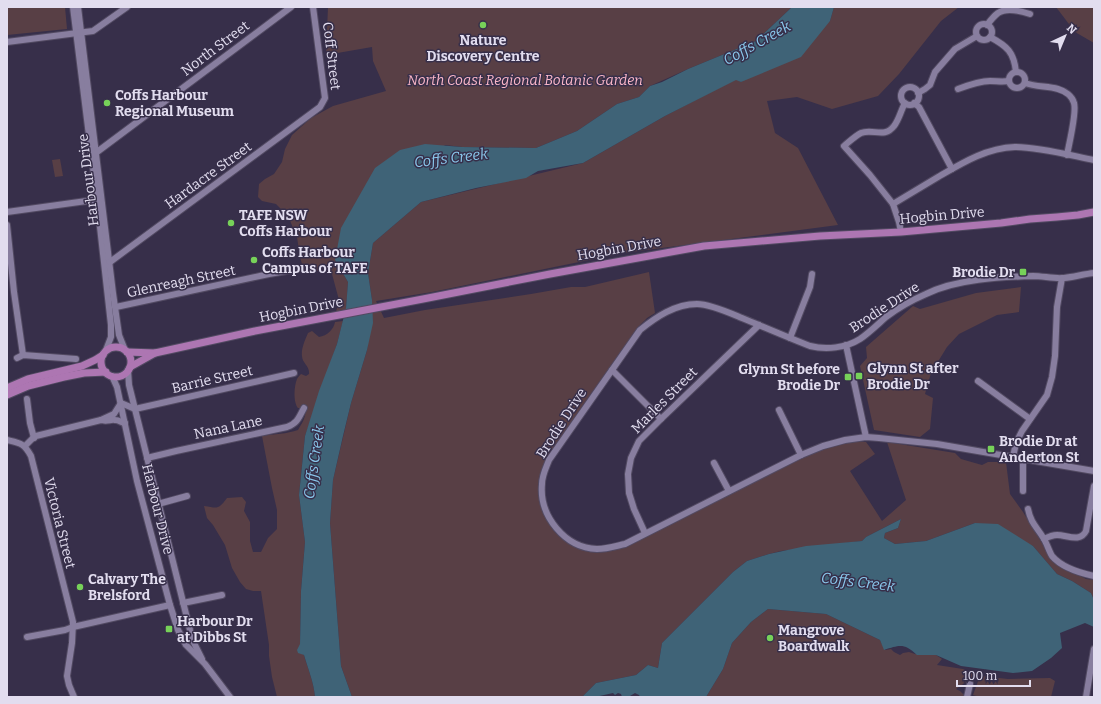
<svg xmlns="http://www.w3.org/2000/svg" width="1101" height="704" font-family="Bitter,serif">
  <rect width="100%" height="100%" fill="#372f4a"/>
  <!-- green -->
  <g fill="#583f45">
    <polygon points="7,7 65,7 67,29 7,35"/>
    <polygon points="328,7 792,7 756,41 688,69 650,86 639,97 617,104 577,131 536,148 462,147 445,145 335,260 348,282 346,310 336,312 339,300 332,274 326,267 319,271 311,271 302,264 300,257 297,237 288,216 276,204 262,201 258,197 259,184 265,179 274,174 282,162 285,149 292,135 311,118 333,106 386,91 373,61 372,47 326,55"/>
    <polygon points="834,7 959,7 941,21 899,74 878,96 832,109 797,97 767,101 775,133 798,148 838,225 623,253 432,292 376,301 384,318 425,310 531,294 571,287 585,287 649,272 655,313 647,318 638,327 567,428 555,452 541,485 552,523 578,545 611,548 801,455 845,440 866,442 875,454 850,471 882,521 906,500 887,442 955,453 961,459 982,465 988,462 1006,462 1010,494 1023,512 1053,561 1086,579 1094,580 1094,600 1091,593 1072,581 1057,574 1033,546 975,523 926,541 895,544 884,538 885,533 898,528 901,519 866,537 862,541 781,551 769,554 747,561 733,572 662,643 658,668 648,665 636,675 596,683 582,697 352,697 341,666 330,523 333,480 351,403 367,350 372,300 368,273 373,243 421,202 583,163 665,116 736,79 741,82 830,21"/>
    <polygon points="1056,7 1094,7 1094,43 1075,32"/>
    <polygon points="60,159 63,176 55,177 52,160"/>
    <polygon points="1021,287 1019,312 997,315 959,334 947,347 931,373 925,394 933,398 930,429 920,437 874,430 860,366 867,358 866,347 913,306 920,309 976,293"/>
    <path d="M343,321L337,344L305,436L299,495L305,542L301,591L300,646L301,653L304,655C308,669 314,683 315,697H277L272,677L269,656V645L261,591H253L246,589L240,582L232,568L225,545L213,525L207,518L204,506C218,508 218,510 227,498L242,497L246,502L244,511L250,522V541L253,552H261L268,538L277,529V510L272,488L262,436C274,434 287,434 298,430C302,423 307,416 305,408H298C293,402 294,386 297,379C298,377 300,375 301,374L306,376L309,374C310,366 302,363 302,356C301,349 305,340 308,333L312,331L319,337C327,336 334,329 335,322Z"/>
    <polygon points="768,609 826,614 880,640 885,650 891,649 894,652 900,655 903,653 909,652 915,654 936,655 942,659 937,665 963,669 976,675 956,689 960,691 964,695 963,697 706,697 723,669 732,643 751,622"/>
    <polygon points="980,676 1008,679 1050,678 1055,681 1051,697 980,697 973,695"/>
  </g>
  <!-- water -->
  <g fill="#3f6377">
    <path d="M792,7H834L830,21L801,57L741,82L736,80L665,116L583,163L538,171L526,178L476,188L421,202L373,243L368,273L372,300L373,323L367,350L351,403L343,436L333,480L330,523L341,666L352,697H315C314,683 308,669 304,655L298,653L297,650L300,644L301,591L305,542L299,495L305,436L319,391L337,344L346,308L348,282L335,260L341,228L375,168L400,150L425,144L462,147L536,148L577,131L617,104L639,97L650,86L662,82L688,69L756,41Z"/>
    <path d="M901,519L898,528L885,533L884,538L895,544L926,541L975,523L998,524L1033,546L1057,574L1072,581L1091,593L1094,600V627L1085,623L1060,633L1062,648L1051,658L1032,671L1013,673L961,666L936,655H917C904,643 900,645 884,650L880,640L826,614L768,609L751,622L732,643L723,669L706,697H640L639,695L635,693L630,696L622,697L621,694L618,693L615,695L613,693L595,697H582L596,683L636,675L648,665L658,668L662,643L733,572L747,561L769,554L806,546L862,541L866,537Z"/>
  </g>
  <g fill="none" stroke-linecap="round" stroke-linejoin="round">
    <!-- minor casing -->
    <g stroke="#524a62" stroke-width="8">
      <g id="minor">
        <polyline points="73,7 97,200 111,325 111,337 106,350"/>
        <polyline points="78,7 113,293 119,335 125,350"/>
        <circle cx="984" cy="32" r="8"/>
        <path d="M987,25C990,21 994,16 998,13C1007,7 1021,11 1030,14"/>
        <path d="M990,37C1007,46 1014,52 1016,72"/>
        <polyline points="7,42 93,31 127,7"/>
        <circle cx="1017" cy="80" r="8"/>
        <path d="M1025,83C1036,87 1047,86 1058,89C1065,91 1072,96 1074,103C1077,112 1069,144 1067,155"/>
        <circle cx="910" cy="96" r="9"/>
        <path d="M958,89C966,86 981,81 990,81C997,81 1002,82 1009,81"/>
        <polyline points="918,93 925,89 930,85 935,72 955,49 977,36"/>
        <polyline points="914,103 919,107 952,169"/>
        <polyline points="97,152 291,7"/>
        <path d="M893,204C908,195 923,186 938,177C962,163 986,148 1015,147C1039,147 1069,155 1094,160"/>
        <polyline points="7,212 101,199"/>
        <polyline points="7,225 14,292 23,355"/>
        <path d="M901,232L899,222L893,204L870,175L844,146C849,142 855,136 861,133C873,128 884,139 894,126C899,120 901,110 905,103"/>
        <polyline points="110,262 320,107 325,98 313,7"/>
        <path d="M1094,273C1084,274 1074,277 1064,278C1054,279 1043,276 1033,276C1000,277 956,279 926,294C912,300 898,308 886,317C878,324 870,332 860,339C846,348 826,350 810,346C787,337 764,327 742,318C730,313 710,304 697,304C675,304 656,317 640,330L549,460C546,468 542,475 542,484C539,516 565,548 597,549C607,549 616,546 625,544L801,455L823,446L845,440L866,437L879,438L937,444L1094,471"/>
        <polyline points="116,307 269,274 298,269"/>
        <polyline points="790,338 810,287 812,274"/>
        <polyline points="846,345 866,437"/>
        <polyline points="17,358 23,355 76,359"/>
        <polyline points="128,370 129,385 190,630 193,641 202,659"/>
        <polyline points="612,370 661,419"/>
        <polyline points="112,376 117,387 137,481 170,605 178,630 186,645 205,664 230,697"/>
        <polyline points="978,381 1030,419"/>
        <polyline points="27,399 30,423 34,438"/>
        <polyline points="121,403 135,409 294,373"/>
        <polyline points="779,410 801,455"/>
        <polyline points="101,420 114,414 121,403"/>
        <path d="M7,440C20,443 24,443 31,456L73,622L72,643L67,676L69,685L74,697"/>
        <path d="M25,446L32,439L36,436L101,420C107,422 111,419 115,420C120,420 121,423 125,423"/>
        <polyline points="1013,457 1016,443 1022,431 1047,395 1052,377 1055,356 1057,307 1062,278"/>
        <path d="M147,458L176,451L287,427C298,423 299,417 304,408"/>
        <polyline points="1023,459 1023,491"/>
        <polyline points="714,463 729,491"/>
        <polyline points="158,504 187,496"/>
        <path d="M1028,509C1031,524 1037,527 1044,539C1047,544 1049,551 1052,556C1062,568 1080,573 1094,576"/>
        <polyline points="645,533 634,509 629,493 628,474 631,458 639,441 661,419 759,325"/>
        <path d="M1044,539C1048,537 1052,535 1057,535C1067,535 1080,543 1086,531L1094,486"/>
        <polyline points="183,603 222,595"/>
        <polyline points="27,637 65,630 73,627 170,605"/>
        <polyline points="967,697 970,684"/>
        <polyline points="1086,697 1094,649"/>
      </g>
    </g>
    <!-- major casing -->
    <g stroke="#524a62" stroke-width="9">
      <g id="major">
        <circle cx="116" cy="362" r="15"/>
        <polyline points="127,352 155,353"/>
        <polyline points="130,367 155,353 255,331 423,299 550,274 704,246 820,236 901,232 1001,223 1030,219 1057,217 1078,215 1094,212"/>
        <polyline points="7,388 28,379 82,366 95,360 103,355"/>
        <polyline points="7,395 28,386 64,377 84,373 106,372"/>
      </g>
    </g>
    <!-- minor -->
    <use href="#minor" stroke="#887e9f" stroke-width="6"/>
    <!-- major -->
    <use href="#major" stroke="#ad76b2" stroke-width="7"/>
  </g>
  <!-- markers -->
  <g fill="#77d259" stroke="#372f4a" stroke-width="1.5">
    <circle cx="483" cy="25" r="4"/>
    <circle cx="107" cy="103" r="4"/>
    <circle cx="231" cy="223" r="4"/>
    <circle cx="254" cy="260" r="4"/>
    <rect x="1019" y="268" width="8" height="8" rx="2"/>
    <rect x="855" y="372" width="8" height="8" rx="2"/>
    <rect x="844" y="373" width="8" height="8" rx="2"/>
    <rect x="987" y="445" width="8" height="8" rx="2"/>
    <circle cx="80" cy="587" r="4"/>
    <rect x="165" y="625" width="8" height="8" rx="2"/>
    <circle cx="770" cy="638" r="4"/>
  </g>
  <g text-anchor="middle" stroke-width="3" stroke-linejoin="round" paint-order="stroke">
    <!-- poi labels -->
    <g font-size="14" font-weight="bold" fill="#e2ddef" stroke="#372f4a" text-anchor="start">
      <text x="483" y="45" text-anchor="middle">Nature<tspan x="483" dy="16">Discovery Centre</tspan></text>
      <text x="115" y="100">Coffs Harbour<tspan x="115" dy="16">Regional Museum</tspan></text>
      <text x="239" y="220">TAFE NSW<tspan x="239" dy="16">Coffs Harbour</tspan></text>
      <text x="262" y="257">Coffs Harbour<tspan x="262" dy="16">Campus of TAFE</tspan></text>
      <text x="1015" y="277" text-anchor="end">Brodie Dr</text>
      <text x="867" y="373">Glynn St after<tspan x="867" dy="16">Brodie Dr</tspan></text>
      <text x="840" y="374" text-anchor="end">Glynn St before<tspan x="840" dy="16">Brodie Dr</tspan></text>
      <text x="999" y="446">Brodie Dr at<tspan x="999" dy="16">Anderton St</tspan></text>
      <text x="88" y="584">Calvary The<tspan x="88" dy="16">Brelsford</tspan></text>
      <text x="177" y="626">Harbour Dr<tspan x="177" dy="16">at Dibbs St</tspan></text>
      <text x="778" y="635">Mangrove<tspan x="778" dy="16">Boardwalk</tspan></text>
    </g>
    <!-- street labels -->
    <g font-size="14" fill="#e2ddef" stroke="#372f4a">
      <text transform="translate(215 48) rotate(-37)" y="5">North Street</text>
      <text transform="translate(332 56) rotate(83)" y="5">Coff Street</text>
      <text transform="translate(208 175) rotate(-36)" y="5">Hardacre Street</text>
      <text transform="translate(88 180) rotate(-97)" y="5">Harbour Drive</text>
      <text transform="translate(942 215) rotate(-5)" y="5">Hogbin Drive</text>
      <text transform="translate(619 248) rotate(-10)" y="5">Hogbin Drive</text>
      <text transform="translate(181 281) rotate(-12)" y="5">Glenreagh Street</text>
      <text transform="translate(884 307) rotate(-33)" y="5">Brodie Drive</text>
      <text transform="translate(301 309) rotate(-11)" y="5">Hogbin Drive</text>
      <text transform="translate(212 379) rotate(-13)" y="5">Barrie Street</text>
      <text transform="translate(664 400) rotate(-45)" y="5">Marles Street</text>
      <text transform="translate(561 423) rotate(-57)" y="5">Brodie Drive</text>
      <text transform="translate(228 427) rotate(-12)" y="5">Nana Lane</text>
      <text transform="translate(158 509) rotate(76)" y="5">Harbour Drive</text>
      <text transform="translate(60 523) rotate(76)" y="5">Victoria Street</text>
    </g>
    <!-- park labels -->
    <g font-size="14" font-style="italic" fill="#fbb7c8" stroke="#372f4a">
      <text x="525" y="85">North Coast Regional Botanic Garden</text>
    </g>
    <!-- water labels -->
    <g font-size="15" font-style="italic" fill="#89c7eb" stroke="#372f4a">
      <text transform="translate(757 43) rotate(-29)" y="5">Coffs Creek</text>
      <text transform="translate(451 158) rotate(-7)" y="5">Coffs Creek</text>
      <text transform="translate(314 462) rotate(-82)" y="5">Coffs Creek</text>
      <text transform="translate(858 582) rotate(7)" y="5">Coffs Creek</text>
    </g>
  </g>
  <!-- border -->
  <rect width="1101" height="704" fill="none" stroke="#e2ddef" stroke-width="16"/>
  <!-- north arrow -->
  <g transform="translate(1065 36) rotate(44)" stroke="#372f4a" stroke-width="3" paint-order="stroke">
  <path d="M0-3L7 15L0 10L-7 15Z" fill="#e2ddef"/>
  <text y="-6" font-size="11" font-weight="bold" text-anchor="middle" fill="#e2ddef">N</text>
  </g>
  <!-- scale -->
  <path d="M957 680v6h73v-6" fill="none" stroke="#e2ddef" stroke-width="2"/>
  <text x="963" y="680" font-size="12" fill="#e2ddef" stroke="#372f4a" stroke-width="3" paint-order="stroke">100 m</text>
</svg>
